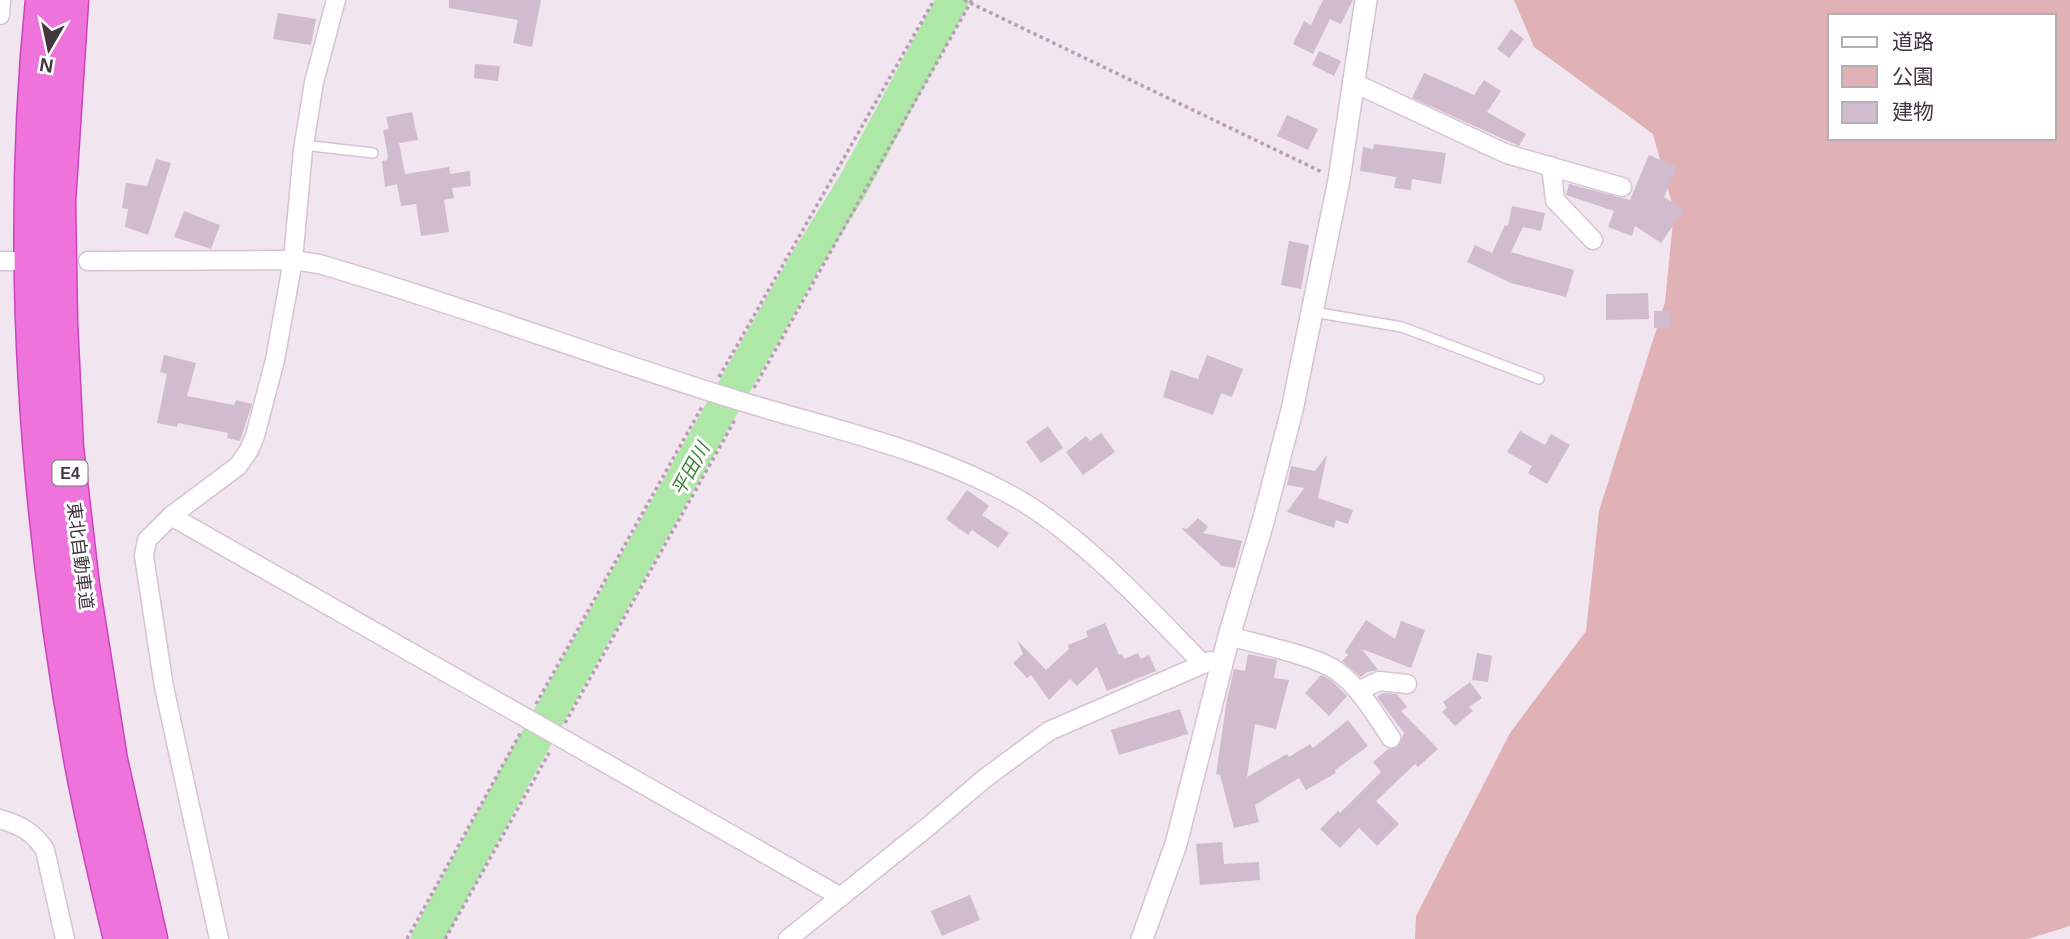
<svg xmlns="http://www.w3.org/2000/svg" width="2070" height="939" font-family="Arial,'Noto Sans JP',sans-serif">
  <rect width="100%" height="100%" fill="#f1e5ef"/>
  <!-- green -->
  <path fill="#e1b2b5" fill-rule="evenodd" d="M1514,0H2070V926L2028,939H1415L1416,916L1510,733L1586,631L1599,511L1665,302L1674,211L1653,134L1534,47ZM1830,16H2054V138H1830Z"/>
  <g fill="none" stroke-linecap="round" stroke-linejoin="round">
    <!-- river -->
    <polyline stroke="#aee8a7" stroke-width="32" points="427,939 524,760 713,424 804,264 853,185 953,0"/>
  </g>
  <!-- building -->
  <g fill="#d1bccf">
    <polygon points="449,0 541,0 532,47 513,43 518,20 449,8"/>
    <polygon points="1323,0 1353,0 1341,24 1330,19 1313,54 1293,44 1304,21 1311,25"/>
    <polygon points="278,13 316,19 311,45 273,39"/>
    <polygon points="1511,29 1524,39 1509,58 1497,49"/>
    <polygon points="1319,51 1341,61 1334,76 1312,65"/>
    <polygon points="475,64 500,66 498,81 474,78"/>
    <polygon points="1424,73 1474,95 1484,80 1501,91 1487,112 1526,134 1519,146 1412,98"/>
    <polygon points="412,112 418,140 399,143 405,174 449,167 450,174 470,171 471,186 452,188 454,198 444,200 449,232 421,236 416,204 401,206 397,184 385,187 382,161 387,160 388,157 383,130 389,129 386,117"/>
    <polygon points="1287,115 1318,129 1308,150 1277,136"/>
    <polygon points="1374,144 1446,153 1441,184 1412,179 1411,190 1394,188 1396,177 1360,171 1363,147 1373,149"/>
    <polygon points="1649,155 1677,167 1664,197 1684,210 1661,243 1635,226 1632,236 1608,227 1614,211 1566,195 1569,184 1630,200"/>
    <polygon points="156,159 171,163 148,235 125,227 128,209 122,208 126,183 147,186"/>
    <polygon points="1512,206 1545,213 1541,231 1523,227 1511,252 1574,270 1566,297 1511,283 1467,262 1475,245 1492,253 1505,225 1508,226"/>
    <polygon points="184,211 220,225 211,249 174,237"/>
    <polygon points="1289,241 1309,245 1301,289 1281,285"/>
    <polygon points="1648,293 1649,319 1606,320 1606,294"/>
    <polygon points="1654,311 1670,311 1671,327 1654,328"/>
    <polygon points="164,355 196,363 187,396 234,405 236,400 252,404 240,441 227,438 228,433 178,423 177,427 157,423 167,374 160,372"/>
    <polygon points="1207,355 1243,369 1232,397 1221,393 1213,415 1163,397 1171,370 1198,379"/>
    <polygon points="1048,426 1063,448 1041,463 1026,442"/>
    <polygon points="1520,431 1545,445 1551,434 1570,445 1547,484 1528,473 1532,466 1507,452"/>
    <polygon points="1101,433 1115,452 1083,475 1066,452 1086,436 1090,441"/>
    <polygon points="1327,455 1318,498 1353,510 1348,524 1336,520 1334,528 1287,512 1304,488 1287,485 1291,466 1315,471"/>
    <polygon points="967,490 989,506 982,515 1009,533 998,548 972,530 968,535 946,519"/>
    <polygon points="1198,518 1208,527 1203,533 1242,541 1235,568 1222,566 1181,528 1187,529"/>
    <polygon points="1366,620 1395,639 1401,621 1425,630 1411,668 1362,649 1378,670 1367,672 1361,677 1342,661 1348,655 1345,652"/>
    <polygon points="1105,623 1119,655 1122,654 1124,659 1138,653 1141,659 1149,655 1156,671 1107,691 1097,667 1077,686 1070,679 1049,700 1031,675 1027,678 1013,663 1023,654 1017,640 1046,670 1069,649 1068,645 1088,637 1086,631"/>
    <polygon points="1477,653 1492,656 1488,682 1472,680"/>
    <polygon points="1248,654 1277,660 1274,678 1289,680 1276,729 1255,724 1247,777 1287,754 1289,757 1310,744 1313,748 1348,720 1368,746 1335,770 1336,773 1306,790 1299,778 1255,805 1259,822 1234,828 1220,775 1216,774 1227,699 1234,669 1245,671"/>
    <polygon points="1321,675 1331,680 1347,696 1329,716 1305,693"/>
    <polygon points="1470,682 1482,698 1469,707 1473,711 1455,726 1442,712 1447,708 1443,702"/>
    <polygon points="1383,693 1397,694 1407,707 1401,711 1438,749 1418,767 1415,764 1376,801 1399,824 1377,846 1359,828 1340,848 1320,829 1338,811 1340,813 1381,772 1373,762 1388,749 1398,747 1404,733 1377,697"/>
    <polygon points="1180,709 1188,734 1119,755 1111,730"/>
    <polygon points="1222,842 1224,864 1259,862 1260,880 1200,885 1196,844"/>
    <polygon points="970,895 980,920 942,936 931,911"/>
  </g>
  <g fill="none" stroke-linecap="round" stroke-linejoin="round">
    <!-- service casing -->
    <g stroke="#d6c3d3" stroke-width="12">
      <g id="service">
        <polyline points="303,145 373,153"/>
        <polyline points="1313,312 1402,327 1539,379"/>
      </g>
    </g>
    <!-- minor casing -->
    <g stroke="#d6c3d3" stroke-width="21">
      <g id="minor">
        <polyline points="0,15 1,0"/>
        <polyline points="1352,82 1507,154 1622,187"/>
        <polyline points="1551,166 1555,200 1593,240"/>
        <polyline points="0,261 13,261"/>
        <path d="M88,261L293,260L319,264C461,305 599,358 740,401C835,430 937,451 1023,502C1088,542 1150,610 1203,664"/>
        <polyline points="171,516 841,897"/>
        <path d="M1229,636C1257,644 1316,656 1337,671C1360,688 1375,714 1391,738"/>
        <polyline points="1358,691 1379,681 1407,684"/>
        <path d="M0,819C20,825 34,832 45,850L65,939"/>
        <polyline points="219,939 164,687 144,556 147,540 171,516 238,466 249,450 255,436 275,360 293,260 303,150 314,82 336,0"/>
        <polyline points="788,939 930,825 984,779 1049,731 1210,661"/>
      </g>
    </g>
    <!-- tertiary casing -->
    <g stroke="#d6c3d3" stroke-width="24">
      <polyline id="tertiary" points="1142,939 1176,844 1229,636 1263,522 1292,410 1339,180 1366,0"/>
    </g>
    <!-- motorway casing -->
    <g stroke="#cc44bc" stroke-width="35">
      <g id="motorway">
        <path d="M42,0C16,254 36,513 81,763C92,822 106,881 120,939"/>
        <polyline points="72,0 59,202 61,322 67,448 83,585 111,760 151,939"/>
      </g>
    </g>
    <!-- path -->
    <g stroke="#bb9cb7" stroke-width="3.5" stroke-dasharray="3.5 3.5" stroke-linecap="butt">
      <polyline points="964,0 1322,172"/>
      <polyline points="719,377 934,0"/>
      <polyline points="754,388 972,0"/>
      <polyline points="536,704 703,405"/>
      <polyline points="565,723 736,418"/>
      <polyline points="407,939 521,732"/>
      <polyline points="445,939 550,751"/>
    </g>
    <!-- service -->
    <use href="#service" stroke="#fff" stroke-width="9"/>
    <!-- minor -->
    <use href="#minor" stroke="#fff" stroke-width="18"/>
    <!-- tertiary -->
    <use href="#tertiary" stroke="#fff" stroke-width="21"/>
    <!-- motorway -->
    <use href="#motorway" stroke="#ee73db" stroke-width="32"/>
  </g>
  <g text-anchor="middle" stroke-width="6" stroke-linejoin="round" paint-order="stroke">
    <!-- shield labels -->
    <rect fill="#fff" stroke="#7b727a" stroke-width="2" x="52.5" y="460.5" width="35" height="25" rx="5"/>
    <g font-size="16" font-weight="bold" fill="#423641">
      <text x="70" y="479">E4</text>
    </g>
    <!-- street labels -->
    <g font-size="18" fill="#423641" stroke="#fff">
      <text transform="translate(80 556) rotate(83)" y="6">東北自動車道</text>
    </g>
    <!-- water labels -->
    <g font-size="19" font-style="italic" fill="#3a8533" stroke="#fff">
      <text transform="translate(690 469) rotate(-61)" y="7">平田川</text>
    </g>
  </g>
  <!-- legend -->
  <rect x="1828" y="14" width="228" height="126" fill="#ffffff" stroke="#b3afb3" stroke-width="2"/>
  <rect x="1842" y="37" width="35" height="10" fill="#ffffff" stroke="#b3afb3" stroke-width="2"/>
  <text x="1892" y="49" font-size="21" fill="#423641">道路</text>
  <rect x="1842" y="66" width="35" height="21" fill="#e1b2b5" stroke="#b3afb3" stroke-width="2"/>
  <text x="1892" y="84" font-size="21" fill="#423641">公園</text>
  <rect x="1842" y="102" width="35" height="21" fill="#d1bccf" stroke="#b3afb3" stroke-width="2"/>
  <text x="1892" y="119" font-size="21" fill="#423641">建物</text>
  <!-- north arrow -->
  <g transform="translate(49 49) rotate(189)" stroke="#ffffff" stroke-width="5" paint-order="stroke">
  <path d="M0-5L12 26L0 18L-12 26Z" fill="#423641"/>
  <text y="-10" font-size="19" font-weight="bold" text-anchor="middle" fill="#423641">N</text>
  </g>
</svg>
